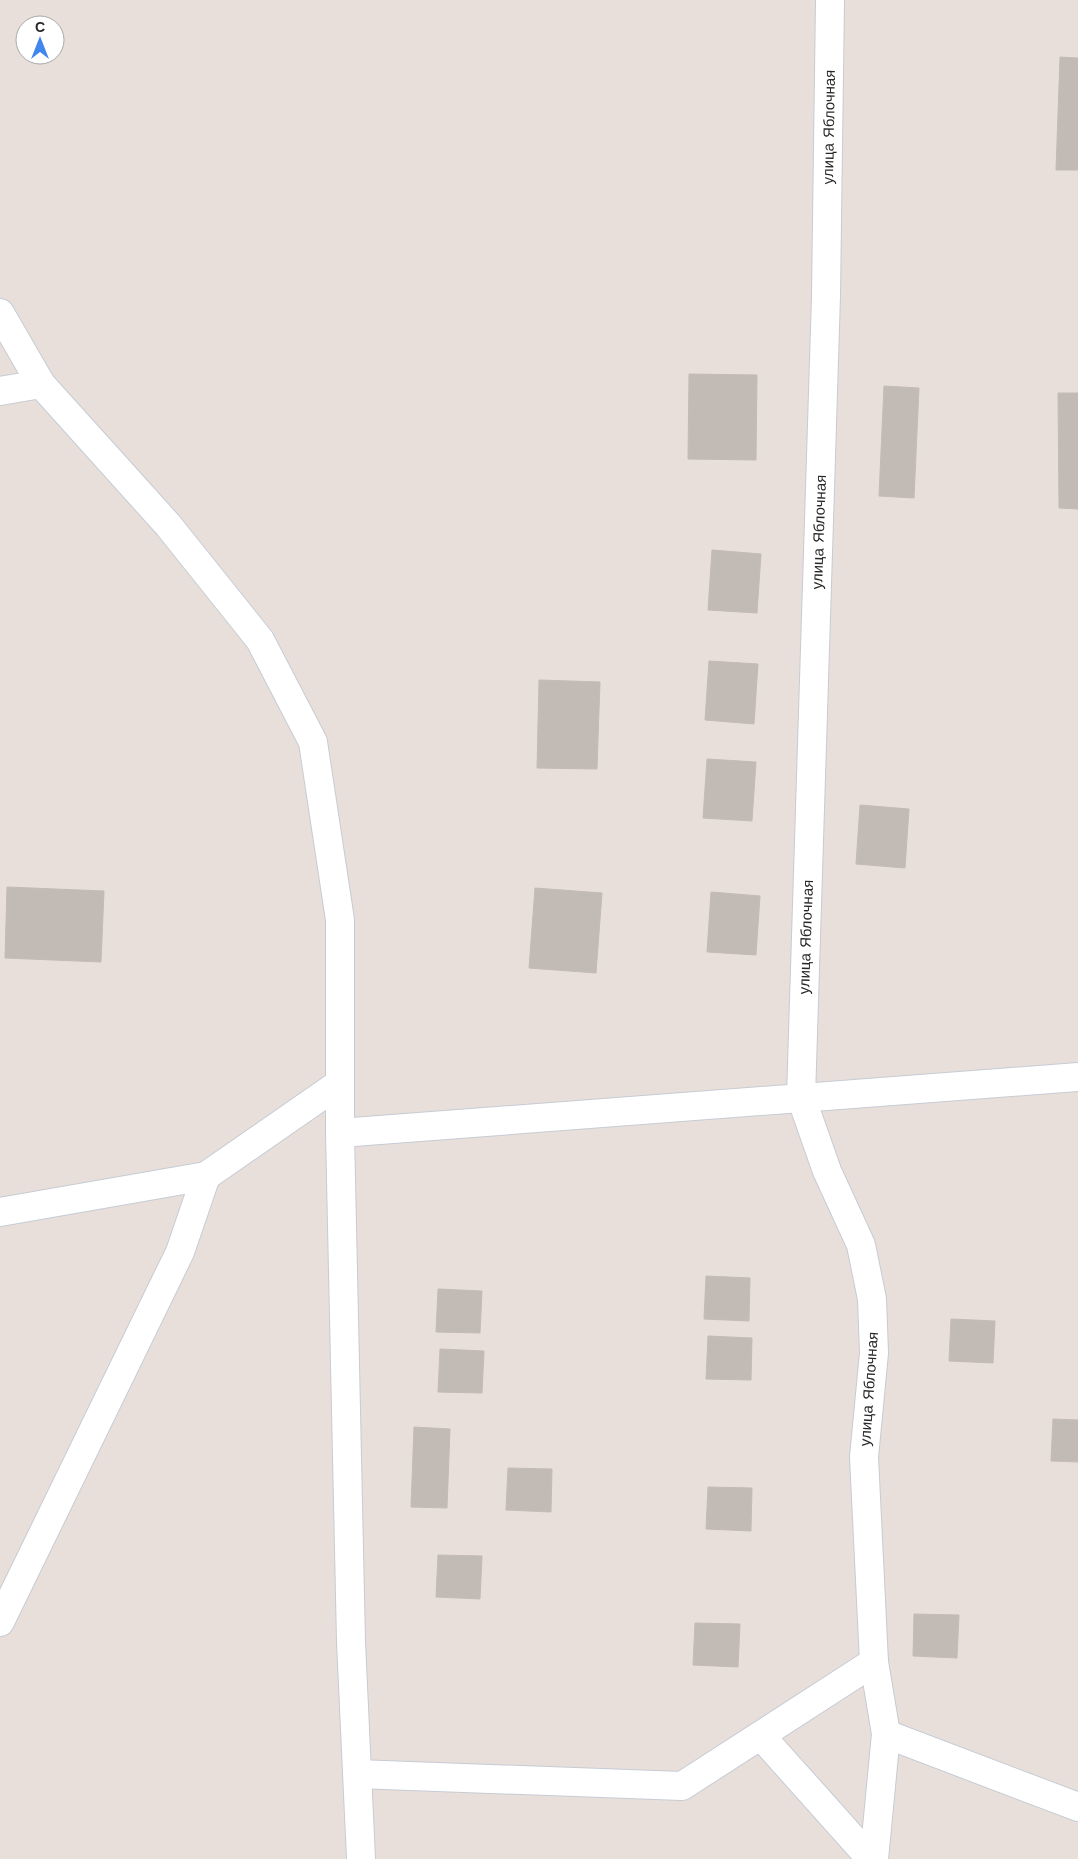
<svg xmlns="http://www.w3.org/2000/svg" width="1078" height="1859" font-family="'Work Sans',sans-serif">
  <rect width="100%" height="100%" fill="#e9dfda"/>
  <!-- building -->
  <g fill="#c2bbb5" stroke="#c4bbb4">
    <polygon points="1060,57 1078,58 1078,170 1056,170"/>
    <polygon points="689,374 757,375 756,460 688,459"/>
    <polygon points="884,386 919,388 914,498 879,496"/>
    <polygon points="1058,393 1078,393 1078,509 1059,508"/>
    <polygon points="712,550 761,554 757,613 708,610"/>
    <polygon points="709,661 758,664 754,724 705,720"/>
    <polygon points="539,680 600,682 597,769 537,768"/>
    <polygon points="707,759 756,762 752,821 703,818"/>
    <polygon points="860,805 909,809 905,868 856,864"/>
    <polygon points="7,887 104,891 101,962 5,958"/>
    <polygon points="535,888 602,893 596,973 529,968"/>
    <polygon points="711,892 760,896 756,955 707,952"/>
    <polygon points="706,1276 750,1278 749,1321 704,1319"/>
    <polygon points="438,1289 482,1291 480,1333 436,1332"/>
    <polygon points="951,1319 995,1321 993,1363 949,1361"/>
    <polygon points="708,1336 752,1338 751,1380 706,1379"/>
    <polygon points="440,1349 484,1351 482,1393 438,1392"/>
    <polygon points="1053,1419 1078,1420 1078,1462 1051,1461"/>
    <polygon points="414,1427 450,1429 447,1508 411,1507"/>
    <polygon points="508,1468 552,1469 551,1512 506,1510"/>
    <polygon points="708,1487 752,1488 751,1531 706,1529"/>
    <polygon points="438,1555 482,1556 480,1599 436,1597"/>
    <polygon points="914,1614 959,1615 957,1658 913,1656"/>
    <polygon points="695,1623 740,1624 738,1667 693,1665"/>
  </g>
  <g fill="none" stroke-linecap="round" stroke-linejoin="round">
    <!-- minor casing -->
    <g stroke="#c5ccd5" stroke-width="30">
      <g id="minor">
        <polyline points="830,0 826,296 801,1097 827,1171 861,1245 872,1299 874,1353 864,1457 874,1662 886,1734 874,1859"/>
        <polyline points="0,313 41,384 168,525 260,640 313,742 340,920 340,1133 351,1642 361,1859"/>
        <polyline points="0,391 41,384"/>
        <polyline points="340,1133 1078,1077"/>
        <polyline points="0,1212 206,1176"/>
        <polyline points="0,1622 180,1252 206,1176 340,1083"/>
        <polyline points="886,1734 1078,1807"/>
        <polyline points="761,1736 871,1859"/>
        <polyline points="357,1774 682,1786 874,1662"/>
      </g>
    </g>
    <!-- minor -->
    <use href="#minor" stroke="#fff" stroke-width="28"/>
  </g>
  <g text-anchor="middle" stroke-width="4" stroke-linejoin="round" paint-order="stroke">
    <!-- street labels -->
    <g font-size="15" fill="#272727" stroke="#fff">
      <text transform="translate(829 127) rotate(-89)" y="5">улица Яблочная</text>
      <text transform="translate(819 532) rotate(-88)" y="5">улица Яблочная</text>
      <text transform="translate(806 937) rotate(-88)" y="5">улица Яблочная</text>
      <text transform="translate(869 1389) rotate(-86)" y="5">улица Яблочная</text>
    </g>
  </g>
  <!-- north arrow -->
  <g transform="translate(40 40)"><circle r="24" fill="#ffffff" stroke="#a9a9a9"/>
  <path d="M0-4L9 19L0 12L-9 19Z" fill="#4186ef"/>
  <text y="-8" font-size="14" font-weight="bold" text-anchor="middle" fill="#272727">С</text>
  </g>
</svg>
